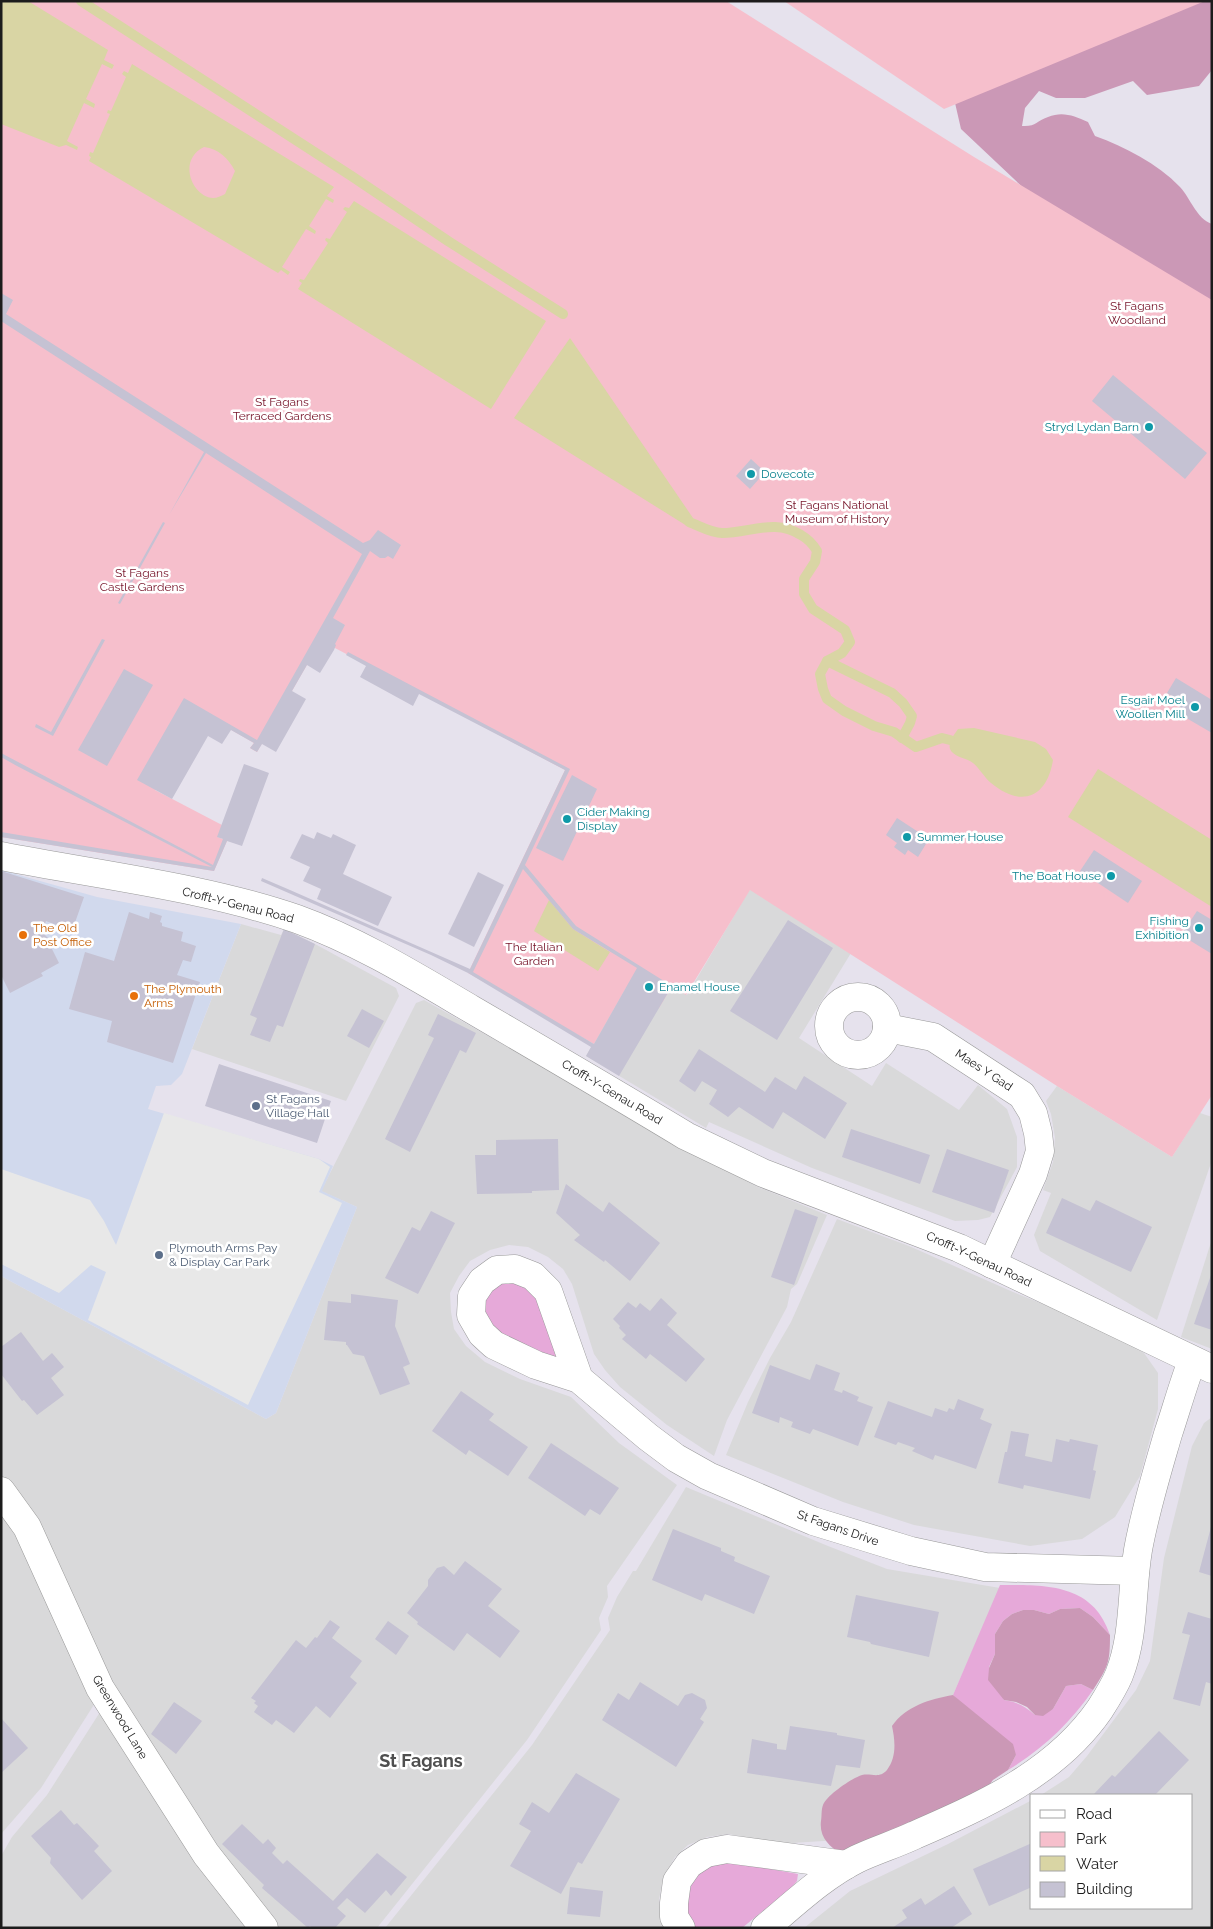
<svg xmlns="http://www.w3.org/2000/svg" width="1213" height="1929" font-family="Raleway,sans-serif">
  <rect width="100%" height="100%" fill="#e6e2ed"/>
  <!-- residential -->
  <g fill="#d9d9da">
    <polygon points="750,889 851,953 799,1038 872,1086 886,1063 959,1110 978,1085 1007,1109 1017,1137 1017,1167 990,1217 978,1220 955,1221 812,1168 709,1122 706,1128 586,1056 626,988 672,986 687,995"/>
    <polygon points="241,924 281,935 284,929 315,944 396,988 399,996 346,1101 192,1049"/>
    <polygon points="424,1000 758,1187 827,1215 797,1284 791,1289 787,1307 727,1420 714,1456 667,1425 620,1387 605,1370 594,1354 572,1284 563,1269 548,1257 528,1247 509,1245 490,1250 470,1261 459,1276 450,1293 451,1312 454,1329 466,1346 485,1362 520,1379 571,1397 619,1443 677,1485 607,1586 608,1597 599,1618 601,1630 527,1740 377,1928 274,1928 213,1850 113,1692 19,1497 1,1475 1,1276 266,1419 276,1413 357,1207 321,1191 416,1003"/>
    <polygon points="1057,1086 1172,1157 1200,1113 1212,1117 1212,1160 1157,1320 1040,1251 1034,1235 1051,1193 1043,1190 1053,1162 1055,1138 1051,1114 1046,1101"/>
    <polygon points="837,1219 909,1246 1013,1292 1105,1329 1144,1353 1158,1373 1158,1409 1140,1476 1115,1517 1082,1539 1030,1546 914,1525 843,1502 726,1455 748,1402 770,1358 791,1322"/>
    <polygon points="1212,1239 1212,1349 1181,1337"/>
    <polygon points="1212,1417 1212,1928 804,1928 850,1891 948,1844 1032,1800 1032,1908 1192,1908 1192,1795 1041,1795 1069,1777 1087,1756 1136,1690 1150,1661 1164,1558 1192,1446 1204,1423"/>
    <polygon points="686,1487 828,1546 887,1569 1000,1588 895,1827 839,1840 792,1843 770,1842 728,1834 707,1837 688,1845 675,1857 663,1878 659,1900 662,1922 666,1928 385,1928 532,1745 610,1630 608,1618 617,1597 633,1571 636,1571"/>
    <polygon points="1,1506 7,1514 95,1703 41,1788 1,1834"/>
    <polygon points="102,1709 253,1928 1,1928 1,1856 12,1837 47,1795"/>
  </g>
  <!-- commercial -->
  <polygon fill="#d1d9ed" points="1,870 97,897 241,924 182,1074 171,1085 156,1086 148,1109 319,1159 333,1166 322,1191 357,1207 276,1413 266,1419 1,1276"/>
  <!-- grass -->
  <g fill="#e6a9d9">
    <polygon points="513,1282 529,1289 539,1301 557,1357 555,1359 505,1336 488,1325 483,1310 484,1298 496,1284"/>
    <path d="M1000,1585C1045,1585 1093,1583 1110,1635L1093,1617L1080,1608L1060,1609L1049,1614L1034,1610H1023L1012,1614L1003,1621L995,1634V1654L989,1667L1004,1700C1017,1702 1025,1706 1035,1715L1053,1709L1066,1686L1081,1684L1093,1690C1070,1723 1043,1749 1008,1770L1016,1755L953,1695Z"/>
    <path d="M725,1861L798,1874L797,1881L791,1888L742,1928H693C687,1922 688,1917 687,1909C687,1904 685,1897 686,1893C690,1875 709,1863 725,1861Z"/>
  </g>
  <!-- forest -->
  <g fill="#cb98b6">
    <path d="M972,1H1212V70L1199,86L1147,95L1133,81L1085,98H1056L1039,91L1025,108L1022,126C1036,127 1036,121 1048,117C1063,111 1074,116 1088,122L1095,136C1125,147 1157,163 1180,187C1191,199 1196,218 1212,224V335L1052,215L961,129L950,81Z"/>
    <path d="M1080,1608L1093,1617L1110,1635C1110,1663 1108,1667 1093,1690L1081,1684L1066,1686L1053,1709L1043,1716L1035,1715L1027,1707L1016,1702L1004,1700L988,1680L989,1668L995,1654V1634L1003,1621L1012,1614L1023,1610H1034L1049,1614L1060,1609Z"/>
    <path d="M953,1695L1013,1744L1016,1755L1008,1770L993,1780L978,1799L841,1854C829,1846 819,1837 821,1821C822,1816 821,1810 823,1805C827,1795 852,1778 862,1775C872,1773 879,1779 887,1770C897,1757 895,1740 892,1726C906,1706 930,1699 953,1695Z"/>
  </g>
  <!-- park -->
  <g fill="#f6bfcc">
    <polygon points="1,1 726,1 974,157 1212,300 1212,1095 1172,1157 1057,1086 750,890 686,995 672,986 659,1008 626,988 594,1044 468,973 565,770 335,648 320,642 257,752 250,748 254,743 200,712 155,790 222,825 218,837 227,841 214,871 1,837"/>
    <polygon points="784,1 1205,1 944,109"/>
  </g>
  <!-- parking -->
  <polygon fill="#e8e8e8" points="164,1113 319,1159 330,1167 319,1192 342,1203 248,1405 88,1320 106,1272 91,1265 59,1293 1,1264 1,1169 90,1200 104,1221 116,1245"/>
  <!-- water -->
  <g fill="#d9d5a4" fill-rule="evenodd">
    <polygon points="1,1 28,1 108,50 104,60 114,65 112,69 102,64 86,99 95,104 94,108 84,103 67,141 78,147 77,150 66,145 59,147 1,124"/>
    <path d="M132,64L334,187L327,196L334,200L333,203L326,199L309,226L316,231L315,234L306,229L282,267L290,272L288,275L281,270L278,273L89,161L91,157L89,156L90,152L93,153L110,114L107,113L108,110L111,111L126,77L122,74L124,71L128,73ZM204,147C219,149 228,158 235,171L225,194C221,196 217,198 213,198C192,197 177,160 204,147Z"/>
    <polygon points="354,201 546,321 491,409 298,289 302,283 299,281 300,279 304,280 328,243 325,240 326,238 330,239 347,212 343,209 345,207 349,208"/>
    <polygon points="570,338 693,518 687,526 514,418"/>
    <path d="M974,728L1035,742L1046,749L1053,760C1047,798 1021,808 991,783C984,777 980,769 973,763C967,758 953,757 950,749C948,742 954,735 958,729Z"/>
    <polygon points="1098,769 1212,840 1212,907 1068,817"/>
    <polygon points="549,900 573,929 610,952 598,971 534,931"/>
  </g>
  <g fill="none" stroke-linecap="round" stroke-linejoin="round">
    <!-- stream -->
    <g stroke="#d9d5a4" stroke-width="10">
      <polyline points="81,1 353,177 448,241 563,314"/>
      <path d="M689,522C700,526 711,533 722,533C750,533 775,518 801,535C808,539 813,544 817,551L815,562L804,579V594L813,609L845,630L850,642L842,653L827,661L820,674L823,689L827,699L844,711L874,726L894,732L916,747L942,738L950,740"/>
      <polyline points="827,661 892,693 903,703 912,716 910,723 902,738"/>
    </g>
  </g>
  <!-- building -->
  <g fill="#c5c2d3" fill-rule="evenodd">
    <polygon points="1,293 13,300 6,314 363,543 370,540 378,530 401,545 393,559 388,556 385,558 380,558 370,551 333,618 345,625 335,644 336,645 334,650 320,673 307,665 292,691 306,699 276,752 262,744 257,752 250,748 254,743 231,730 222,744 208,736 172,799 137,780 184,698 257,740 362,554 206,453 169,515 204,452 1,321"/>
    <polygon points="1113,375 1207,453 1185,479 1092,401"/>
    <polygon points="751,459 765,472 750,489 736,476"/>
    <polygon points="163,522 165,523 120,604 118,603"/>
    <polygon points="102,639 105,640 53,736 35,727 36,724 51,732"/>
    <path d="M348,652L570,769L525,865L576,926L672,986L619,1076L586,1056L591,1047L468,973L431,955L261,881L262,878L290,890L470,969L565,770L419,694L413,706L360,677L366,666L346,655ZM523,869L573,929L637,968L594,1044L473,972Z"/>
    <polygon points="124,669 153,685 107,766 78,750"/>
    <polygon points="1176,678 1212,700 1212,733 1176,712 1182,703 1167,693"/>
    <polygon points="1,753 213,865 223,839 217,837 244,764 269,773 242,846 227,841 214,871 1,837 1,832 19,835 212,867 17,766 1,757"/>
    <polygon points="572,775 597,789 563,861 536,848"/>
    <polygon points="897,818 929,839 918,857 908,850 905,855 894,847 897,843 886,835"/>
    <polygon points="317,832 331,838 333,834 356,845 343,874 392,897 378,926 317,899 321,889 303,881 310,867 290,858 302,834 314,839"/>
    <polygon points="1094,850 1142,881 1128,903 1080,871"/>
    <polygon points="1,871 84,897 72,931 46,921 42,932 49,939 48,941 59,963 41,973 43,976 10,993 1,975"/>
    <polygon points="478,872 504,885 474,947 448,934"/>
    <polygon points="1197,911 1212,920 1212,954 1181,935"/>
    <polygon points="129,912 149,919 150,912 162,916 160,922 162,923 162,926 183,932 181,941 196,946 191,962 183,960 177,975 200,982 173,1063 107,1042 112,1021 69,1009 85,952 114,961"/>
    <polygon points="788,920 833,948 777,1040 730,1011"/>
    <polygon points="284,929 315,944 283,1027 277,1025 270,1042 250,1035 257,1018 250,1015"/>
    <polygon points="362,1009 384,1021 369,1048 347,1036"/>
    <polygon points="438,1014 476,1033 466,1053 460,1050 410,1152 385,1139 434,1038 428,1035"/>
    <polygon points="699,1049 765,1092 775,1077 796,1090 804,1076 847,1103 825,1139 783,1112 773,1129 739,1107 728,1117 709,1104 717,1090 702,1081 695,1092 679,1081"/>
    <polygon points="219,1064 331,1101 317,1143 205,1106"/>
    <polygon points="851,1129 930,1155 920,1184 842,1157"/>
    <polygon points="558,1139 559,1190 532,1191 532,1193 477,1194 475,1155 496,1155 496,1140"/>
    <polygon points="947,1149 1009,1170 994,1213 932,1192"/>
    <polygon points="566,1184 603,1212 609,1202 660,1243 630,1281 605,1260 604,1262 574,1240 580,1235 556,1213"/>
    <polygon points="1062,1198 1090,1211 1096,1200 1152,1227 1131,1272 1046,1233"/>
    <polygon points="795,1209 818,1217 794,1285 771,1277"/>
    <polygon points="431,1211 455,1223 418,1294 385,1278 412,1227 420,1231"/>
    <polygon points="1211,1275 1212,1275 1212,1330 1194,1324"/>
    <polygon points="351,1294 398,1300 395,1326 410,1364 403,1367 410,1384 380,1395 364,1356 353,1354 347,1345 346,1345 346,1342 324,1340 328,1301 351,1303"/>
    <polygon points="661,1298 677,1313 667,1325 705,1359 686,1382 650,1354 646,1359 622,1339 626,1335 619,1328 620,1326 613,1319 628,1302 636,1308 640,1303 650,1311"/>
    <polygon points="21,1332 43,1361 52,1353 64,1367 51,1378 64,1395 37,1415 24,1400 22,1401 1,1374 1,1347"/>
    <polygon points="816,1364 840,1373 834,1390 842,1393 843,1390 859,1397 857,1401 873,1407 858,1446 813,1429 810,1434 791,1427 793,1422 780,1417 779,1423 752,1413 770,1365 810,1380"/>
    <polygon points="461,1391 494,1414 489,1420 528,1447 508,1476 469,1450 466,1455 432,1431"/>
    <polygon points="958,1399 984,1409 980,1419 992,1424 976,1469 935,1455 933,1460 912,1451 915,1448 898,1442 896,1445 874,1437 888,1401 932,1417 935,1408 947,1412 949,1408 954,1410"/>
    <polygon points="1011,1431 1029,1434 1025,1456 1052,1462 1056,1439 1069,1442 1070,1439 1098,1445 1093,1470 1096,1471 1090,1499 1024,1485 1023,1489 998,1483 1005,1452 1007,1452"/>
    <polygon points="551,1443 619,1488 600,1515 590,1509 585,1516 528,1478"/>
    <polygon points="1211,1527 1212,1528 1212,1576 1199,1572"/>
    <polygon points="673,1529 721,1548 721,1551 735,1557 734,1561 770,1576 754,1614 705,1594 702,1601 652,1580"/>
    <polygon points="465,1561 502,1589 488,1606 520,1631 500,1658 467,1633 454,1651 417,1624 418,1622 407,1613 428,1586 428,1580 437,1568 444,1566 454,1575"/>
    <polygon points="856,1595 939,1612 929,1657 871,1644 870,1642 847,1637"/>
    <polygon points="1188,1612 1212,1619 1212,1684 1206,1682 1200,1706 1173,1699 1190,1635 1182,1633"/>
    <polygon points="330,1620 340,1627 332,1638 362,1661 350,1677 357,1683 330,1718 316,1706 294,1733 276,1720 272,1725 254,1712 258,1706 254,1703 256,1701 251,1698 296,1640 306,1648 315,1637 317,1638"/>
    <polygon points="388,1621 409,1636 396,1655 375,1639"/>
    <polygon points="640,1682 678,1706 685,1695 692,1693 705,1700 707,1708 700,1719 704,1722 676,1767 602,1720 618,1693 629,1700"/>
    <polygon points="174,1702 202,1721 176,1754 151,1734"/>
    <polygon points="1,1718 28,1748 1,1773"/>
    <polygon points="790,1726 837,1733 837,1735 865,1740 860,1768 836,1765 831,1786 747,1773 752,1739 777,1744 777,1749 786,1750"/>
    <polygon points="1159,1731 1189,1760 1155,1795 1096,1795 1094,1794 1112,1775 1115,1777"/>
    <polygon points="576,1773 620,1799 582,1864 578,1862 561,1894 510,1866 531,1831 519,1824 532,1802 549,1813"/>
    <polygon points="61,1810 74,1825 77,1823 99,1846 94,1851 112,1871 82,1900 50,1863 51,1858 31,1836"/>
    <polygon points="242,1824 263,1844 268,1839 276,1848 272,1853 283,1864 287,1860 333,1901 377,1853 407,1877 391,1896 386,1890 365,1913 347,1898 337,1908 346,1916 335,1928 312,1928 310,1926 308,1928 262,1888 264,1885 222,1844"/>
    <polygon points="1032,1843 1032,1887 989,1906 973,1869"/>
    <polygon points="954,1886 972,1914 951,1928 892,1928 907,1918 902,1910 921,1898 925,1905"/>
    <polygon points="570,1887 603,1891 600,1917 567,1914"/>
  </g>
  <g fill="none" stroke-linecap="round" stroke-linejoin="round">
    <!-- minor casing -->
    <g stroke="#999" stroke-width="29">
      <g id="minor">
        <path d="M1,856C98,875 204,887 297,919C358,941 415,976 471,1009C543,1051 615,1093 686,1136L763,1173L959,1248L1212,1369"/>
        <circle cx="858" cy="1026" r="29"/>
        <polyline points="887,1028 933,1037 1022,1095 1033,1113 1038,1133 1040,1151 1033,1174 992,1264"/>
        <polyline points="579,1379 536,1365 494,1345 482,1334 471,1315 472,1296 482,1281 497,1270 515,1269 533,1276 548,1291 579,1379 648,1437 676,1458 708,1476 813,1521 911,1551 985,1567 1135,1571"/>
        <polyline points="1,1491 27,1527 100,1688 206,1854 264,1928"/>
        <polyline points="681,1928 674,1917 674,1903 677,1881 689,1864 706,1853 727,1849 846,1865"/>
        <path d="M765,1928C794,1904 823,1876 857,1859C876,1850 896,1844 915,1835C984,1805 1056,1773 1100,1709C1107,1698 1114,1687 1119,1675C1135,1635 1131,1592 1138,1550C1145,1511 1157,1472 1168,1434C1176,1410 1183,1385 1192,1361"/>
      </g>
    </g>
    <!-- minor -->
    <use href="#minor" stroke="#fff" stroke-width="28"/>
  </g>
  <!-- markers -->
  <g fill="#0f9aa8" stroke="#fff" stroke-width="2">
    <circle cx="1149" cy="427" r="5"/>
    <circle cx="751" cy="474" r="5"/>
    <circle cx="1195" cy="707" r="5"/>
    <circle cx="567" cy="819" r="5"/>
    <circle cx="907" cy="837" r="5"/>
    <circle cx="1111" cy="876" r="5"/>
    <circle cx="1199" cy="928" r="5"/>
    <circle cx="649" cy="987" r="5"/>
  </g>
  <g fill="#e8710a" stroke="#fff" stroke-width="2">
    <circle cx="23" cy="935" r="5"/>
    <circle cx="134" cy="996" r="5"/>
  </g>
  <g fill="#5c6f8a" stroke="#fff" stroke-width="2">
    <circle cx="256" cy="1106" r="5"/>
    <circle cx="159" cy="1255" r="5"/>
  </g>
  <g text-anchor="middle" stroke-width="5" stroke-linejoin="round" paint-order="stroke">
    <!-- park labels -->
    <g font-size="12" fill="#741026" stroke="#fff">
      <text x="1137" y="310">St Fagans<tspan x="1137" dy="14">Woodland</tspan></text>
      <text x="282" y="406">St Fagans<tspan x="282" dy="14">Terraced Gardens</tspan></text>
      <text x="837" y="509">St Fagans National<tspan x="837" dy="14">Museum of History</tspan></text>
      <text x="142" y="577">St Fagans<tspan x="142" dy="14">Castle Gardens</tspan></text>
      <text x="534" y="951">The Italian<tspan x="534" dy="14">Garden</tspan></text>
    </g>
    <!-- culture labels -->
    <g font-size="12" fill="#0d838f" stroke="#fff" text-anchor="end">
      <text x="1139" y="431">Stryd Lydan Barn</text>
      <text x="761" y="478" text-anchor="start">Dovecote</text>
      <text x="1185" y="704">Esgair Moel<tspan x="1185" dy="14">Woollen Mill</tspan></text>
      <text x="577" y="816" text-anchor="start">Cider Making<tspan x="577" dy="14">Display</tspan></text>
      <text x="917" y="841" text-anchor="start">Summer House</text>
      <text x="1101" y="880">The Boat House</text>
      <text x="1189" y="925">Fishing<tspan x="1189" dy="14">Exhibition</tspan></text>
      <text x="659" y="991" text-anchor="start">Enamel House</text>
    </g>
    <!-- street labels -->
    <g font-size="12" fill="#1c1c1c" stroke="#fff">
      <text transform="translate(238 905) rotate(14)" y="4">Crofft-Y-Genau Road</text>
      <text transform="translate(984 1070) rotate(33)" y="4">Maes Y Gad</text>
      <text transform="translate(612 1092) rotate(31)" y="4">Crofft-Y-Genau Road</text>
      <text transform="translate(979 1259) rotate(25)" y="4">Crofft-Y-Genau Road</text>
      <text transform="translate(838 1528) rotate(19)" y="4">St Fagans Drive</text>
      <text transform="translate(120 1717) rotate(59)" y="4">Greenwood Lane</text>
    </g>
    <!-- food labels -->
    <g font-size="12" fill="#c56008" stroke="#fff" text-anchor="start">
      <text x="33" y="932">The Old<tspan x="33" dy="14">Post Office</tspan></text>
      <text x="144" y="993">The Plymouth<tspan x="144" dy="14">Arms</tspan></text>
    </g>
    <!-- service labels -->
    <g font-size="12" fill="#4e5e75" stroke="#fff" text-anchor="start">
      <text x="266" y="1103">St Fagans<tspan x="266" dy="14">Village Hall</tspan></text>
      <text x="169" y="1252">Plymouth Arms Pay<tspan x="169" dy="14">&amp; Display Car Park</tspan></text>
    </g>
    <!-- district labels -->
    <g font-size="18" font-weight="bold" fill="#4f4f4f" stroke="#fff">
      <text x="421" y="1767">St Fagans</text>
    </g>
  </g>
  <!-- border -->
  <rect width="1213" height="1929" fill="none" stroke="#1c1c1c" stroke-width="5"/>
  <!-- legend -->
  <rect x="1030" y="1794" width="162" height="115" fill="#ffffff" stroke="#a4a4a4"/>
  <rect x="1040" y="1810" width="25" height="8" fill="#ffffff" stroke="#a4a4a4"/>
  <text x="1076" y="1819" font-size="15" fill="#1c1c1c">Road</text>
  <rect x="1040" y="1832" width="25" height="15" fill="#f6bfcc" stroke="#a4a4a4"/>
  <text x="1076" y="1844" font-size="15" fill="#1c1c1c">Park</text>
  <rect x="1040" y="1856" width="25" height="15" fill="#d9d5a4" stroke="#a4a4a4"/>
  <text x="1076" y="1869" font-size="15" fill="#1c1c1c">Water</text>
  <rect x="1040" y="1882" width="25" height="15" fill="#c5c2d3" stroke="#a4a4a4"/>
  <text x="1076" y="1894" font-size="15" fill="#1c1c1c">Building</text>
</svg>
